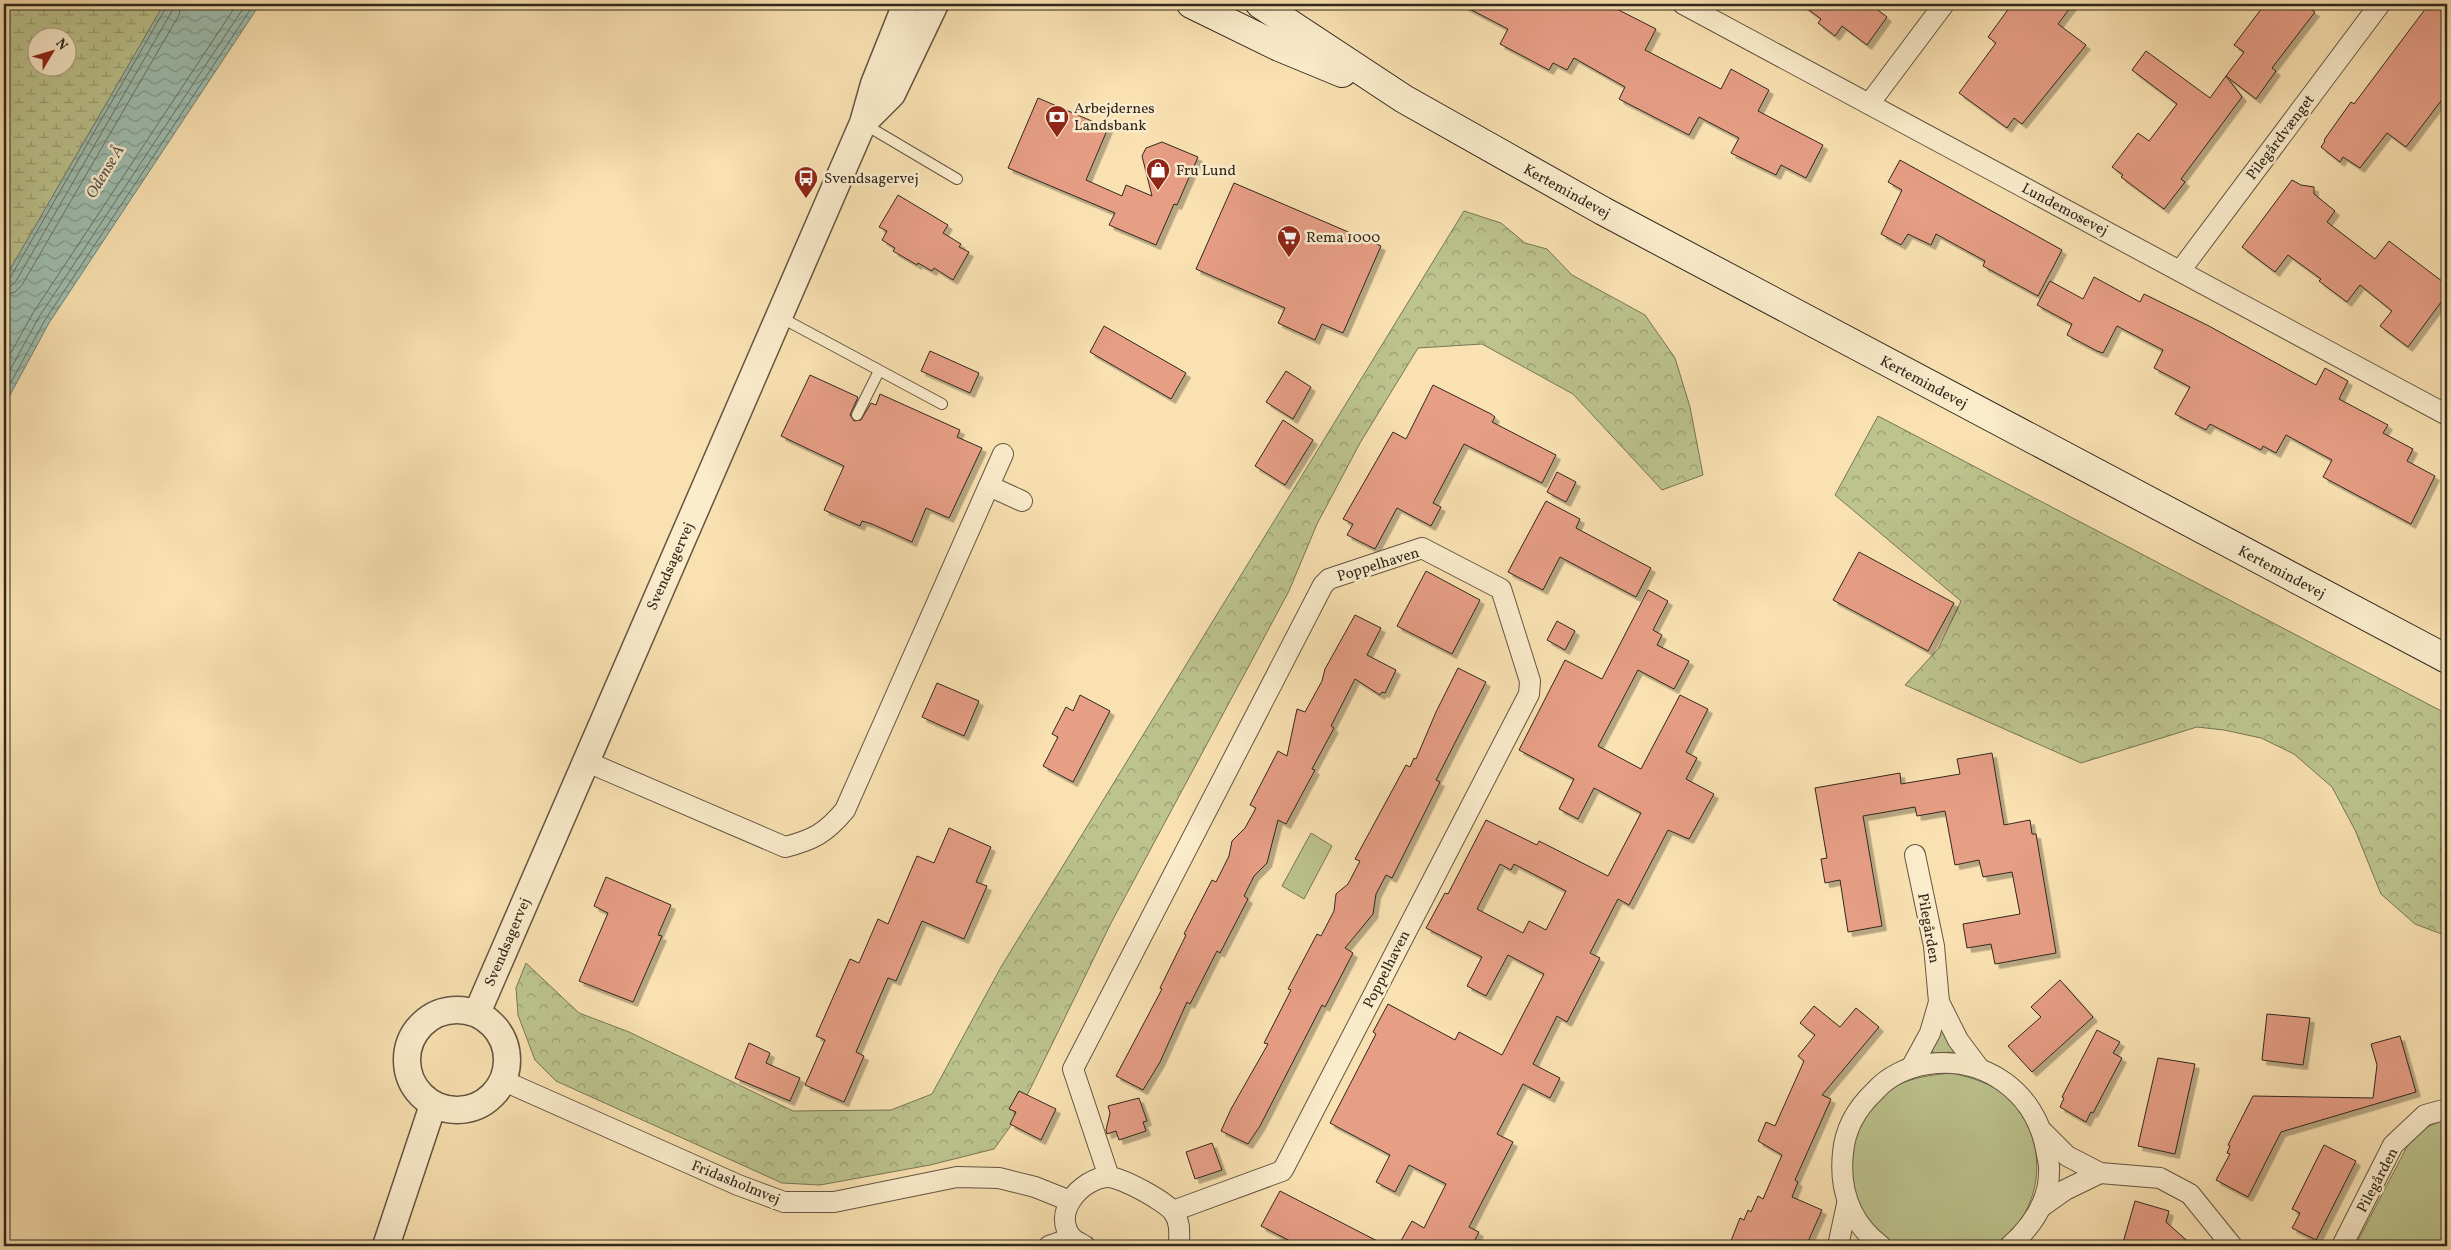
<svg xmlns="http://www.w3.org/2000/svg" width="2451" height="1250" font-family="Vollkorn,serif">
  <defs>
    <pattern id="forest-crowns" width="20" height="18" patternUnits="userSpaceOnUse" patternTransform="scale(1.25)"><rect width="20" height="18" fill="#bcc38d"/><path d="M2 6a3 3 0 1 1 6 0M12 15a3 3 0 1 1 6 0" fill="none" stroke="#999e73"/></pattern>
    <pattern id="wetland-marsh" width="20" height="14" patternUnits="userSpaceOnUse" patternTransform="scale(1.25)"><rect width="20" height="14" fill="#bcc38d"/><path d="M1 5h8M5 5V1M11 12h8M15 12V8" fill="none" stroke="#999e73"/></pattern>
    <pattern id="water-waves" width="16" height="10" patternUnits="userSpaceOnUse" patternTransform="scale(1.25)"><rect width="16" height="10" fill="#9ebdae"/><path d="M0 5q4-4 8 0t8 0" fill="none" stroke="#819a8d"/></pattern>
    <filter id="shadow"><feDropShadow dx="4.5" dy="4.5" stdDeviation="0" flood-color="#0004"/></filter>
  </defs>
  <rect width="100%" height="100%" fill="#f9e1b1"/>
  <filter id="stains"><feTurbulence type="fractalNoise" baseFrequency=".004" numOctaves="4"/><feColorMatrix values="0 0 0 0 .2 0 0 0 0 .09 0 0 0 0 .02 0 0 0 .5 -.17"/></filter>
  <radialGradient id="worn" r=".72"><stop offset=".6" stop-color="#630" stop-opacity="0"/><stop offset="1" stop-color="#630" stop-opacity=".3"/></radialGradient>
  <!-- green -->
  <g fill="#bcc38d" stroke="#767655">
    <polygon points="1311,833 1332,846 1304,899 1282,886"/>
    <polygon points="1941,1019 1957,1052 1932,1053"/>
    <path d="M1952,1073C1972,1078 1992,1083 2007,1097C2042,1129 2046,1183 2020,1221C2014,1230 2004,1244 1992,1246C1978,1250 1948,1246 1932,1246C1923,1246 1901,1249 1894,1246C1881,1241 1870,1225 1863,1213C1840,1173 1851,1111 1894,1087C1913,1077 1931,1075 1952,1073Z"/>
    <polygon points="2447,1119 2447,1246 2355,1246 2411,1139 2424,1128"/>
  </g>
  <!-- forest -->
  <g fill="url(#forest-crowns)" stroke="#767655">
    <polygon points="1464,211 1501,223 1525,243 1547,249 1572,275 1645,315 1675,358 1690,407 1703,475 1662,490 1573,394 1482,344 1418,348 1360,443 1317,524 1289,591 1111,923 1015,1120 994,1149 930,1165 820,1185 782,1183 556,1081 535,1060 518,1015 516,988 526,963 579,1013 629,1032 793,1111 891,1110 932,1094 1001,967"/>
    <polygon points="1878,416 2447,714 2447,936 2415,924 2381,894 2355,830 2332,787 2294,754 2261,738 2224,730 2197,727 2081,763 1905,685 1938,649 1961,601 1835,495"/>
  </g>
  <!-- wetland -->
  <path fill="url(#wetland-marsh)" stroke="#767655" fill-rule="evenodd" d="M4,4H164L4,280ZM38,38H68V68H38Z"/>
  <!-- water -->
  <polygon fill="url(#water-waves)" stroke="#728174" points="164,4 260,4 49,323 4,406 4,280"/>
  <g fill="none" stroke-linecap="round" stroke-linejoin="round">
    <!-- shore -->
    <g stroke="#687266" stroke-width="1">
      <polyline points="4,281 10,278 168,4"/>
      <polyline points="4,287 11,286 16,281 172,11 174,4"/>
      <polyline points="4,295 15,292 22,285 179,15 181,4"/>
      <polyline points="4,365 33,313 237,4"/>
      <polyline points="4,381 39,317 246,4"/>
      <polyline points="4,395 45,320 254,4"/>
    </g>
  </g>
  <!-- building -->
  <g fill="#e69e85" stroke="#31281d" fill-rule="evenodd" filter="url(#shadow)">
    <polygon points="1460,4 1607,4 1656,29 1645,50 1721,89 1731,69 1769,90 1758,111 1823,145 1806,178 1781,165 1776,175 1731,153 1739,138 1699,117 1689,135 1619,99 1625,87 1574,58 1567,70 1553,63 1549,70 1500,44 1508,29"/>
    <polygon points="1801,4 1870,4 1887,17 1867,45 1842,26 1835,36 1818,23 1821,19"/>
    <polygon points="2012,4 2073,4 2058,24 2086,45 2022,124 2014,118 2007,128 1959,93 1996,43 1988,37"/>
    <polygon points="2265,4 2303,4 2315,12 2272,68 2276,71 2256,99 2226,76 2244,52 2234,45"/>
    <polygon points="2429,4 2447,4 2447,93 2406,147 2387,133 2360,168 2343,157 2340,162 2321,147 2325,141 2324,140 2351,102 2354,104"/>
    <polygon points="2146,51 2210,98 2226,76 2242,97 2181,179 2185,182 2164,209 2121,177 2123,175 2112,167 2138,133 2149,141 2177,104 2132,70"/>
    <polygon points="1038,98 1108,128 1086,180 1122,196 1126,185 1152,196 1142,156 1146,148 1162,142 1198,157 1177,205 1174,204 1156,245 1109,225 1115,213 1008,168"/>
    <polygon points="1900,160 2062,250 2038,296 1983,266 1985,261 1936,234 1931,245 1908,234 1901,245 1881,234 1902,190 1888,182"/>
    <polygon points="2292,180 2301,185 2314,187 2314,194 2335,211 2327,222 2375,259 2389,241 2447,285 2447,294 2408,347 2380,326 2392,311 2360,285 2347,302 2319,281 2321,279 2288,255 2275,272 2242,247"/>
    <polygon points="1234,183 1381,246 1343,333 1322,324 1315,340 1278,323 1285,308 1196,269"/>
    <polygon points="898,195 948,225 943,233 961,244 959,247 969,252 953,280 934,268 932,271 918,263 917,265 893,251 895,248 882,240 887,231 879,227"/>
    <polygon points="2094,277 2140,302 2144,294 2209,326 2316,385 2325,368 2348,381 2339,399 2388,425 2383,433 2413,449 2407,461 2435,476 2411,524 2323,477 2332,460 2286,435 2276,453 2263,446 2261,450 2210,424 2206,430 2175,414 2190,387 2154,368 2163,350 2117,326 2103,353 2097,351 2067,335 2072,324 2037,305 2050,281 2083,299"/>
    <polygon points="1104,326 1186,373 1171,399 1090,352"/>
    <polygon points="930,351 979,373 970,393 921,371"/>
    <polygon points="1286,371 1311,387 1293,419 1266,402"/>
    <polygon points="810,375 858,397 850,415 854,421 861,420 871,403 876,405 880,394 960,430 957,437 982,448 949,518 926,508 912,542 872,524 862,521 860,526 824,510 844,466 781,436"/>
    <polygon points="1433,385 1491,414 1495,417 1492,422 1556,455 1542,483 1464,444 1433,503 1441,507 1431,526 1397,508 1375,549 1347,535 1353,524 1343,519 1393,432 1406,439"/>
    <polygon points="1283,420 1313,440 1285,485 1255,466"/>
    <polygon points="1557,472 1576,482 1566,502 1547,492"/>
    <polygon points="1546,501 1580,519 1576,528 1651,568 1636,597 1560,557 1543,590 1508,572"/>
    <polygon points="1859,552 1954,603 1928,651 1833,600"/>
    <polygon points="1426,571 1480,600 1452,654 1397,626"/>
    <path d="M1648,590L1668,601L1653,630L1662,635L1657,645L1689,661L1674,689L1638,670L1598,746L1641,769L1680,695L1708,709L1686,752L1697,758L1686,779L1714,794L1689,839L1668,830L1629,905L1618,899L1590,953L1600,958L1567,1022L1557,1016L1533,1064L1560,1078L1550,1098L1523,1084L1497,1134L1513,1142L1469,1227L1479,1232L1472,1246H1398L1412,1221L1424,1228L1446,1184L1409,1165L1395,1192L1376,1182L1390,1155L1330,1123L1376,1034L1373,1032L1388,1004L1455,1040L1459,1032L1502,1055L1544,974L1508,955L1486,996L1467,986L1482,957L1426,928L1445,893L1448,894L1486,820L1537,845L1539,841L1608,876L1641,813L1594,788L1578,819L1559,809L1574,779L1519,750L1565,660L1602,679ZM1500,864L1511,870L1514,864L1566,891L1546,930L1529,921L1523,933L1477,909Z"/>
    <polygon points="1355,615 1381,628 1367,655 1396,670 1385,693 1382,692 1380,695 1355,679 1331,726 1334,728 1312,769 1315,770 1286,824 1278,820 1267,863 1254,876 1244,896 1248,899 1220,953 1217,951 1190,1004 1187,1002 1160,1062 1143,1090 1116,1076 1162,989 1160,988 1186,935 1184,934 1212,880 1216,882 1229,856 1232,841 1245,828 1256,808 1250,805 1278,751 1287,756 1297,709 1305,712 1322,681 1325,669"/>
    <polygon points="1557,621 1575,631 1565,650 1547,640"/>
    <polygon points="1458,668 1486,682 1436,780 1440,782 1392,878 1386,875 1376,894 1373,914 1345,948 1353,953 1325,1007 1322,1005 1260,1126 1248,1144 1221,1131 1231,1109 1268,1044 1264,1043 1291,990 1288,989 1317,934 1321,936 1334,911 1336,894 1348,884 1360,861 1355,859 1406,765 1410,767 1414,758 1416,759 1436,712"/>
    <polygon points="937,683 979,701 964,736 922,717"/>
    <polygon points="1080,695 1110,711 1073,782 1043,766 1058,737 1052,734 1066,707 1073,711"/>
    <polygon points="1992,753 2004,825 2030,820 2032,834 2036,834 2056,953 1995,964 1991,944 1967,948 1963,924 2020,914 2012,872 1983,877 1979,860 1955,865 1945,811 1917,816 1915,807 1863,816 1882,926 1848,932 1840,880 1825,883 1821,859 1827,858 1815,788 1900,773 1901,784 1960,774 1957,759"/>
    <polygon points="949,828 991,847 976,882 987,886 964,939 922,921 896,981 888,978 856,1052 864,1056 844,1102 805,1085 825,1040 816,1036 850,959 859,963 878,919 888,924 917,856 934,863"/>
    <polygon points="606,877 671,905 658,935 662,936 633,1002 579,981 608,913 594,906"/>
    <polygon points="2060,980 2093,1017 2032,1072 2008,1046 2041,1017 2031,1007"/>
    <polygon points="1814,1006 1840,1027 1856,1008 1879,1027 1822,1095 1831,1099 1795,1180 1798,1182 1792,1197 1822,1210 1806,1246 1729,1246 1740,1218 1744,1220 1748,1210 1751,1212 1758,1196 1763,1199 1782,1155 1758,1141 1766,1122 1775,1126 1804,1061 1798,1056 1815,1035 1800,1023"/>
    <polygon points="2267,1014 2310,1018 2303,1065 2262,1060"/>
    <polygon points="2097,1030 2120,1042 2113,1053 2122,1058 2093,1113 2091,1112 2086,1122 2060,1107 2064,1098 2062,1097"/>
    <polygon points="2400,1036 2416,1092 2281,1132 2248,1197 2216,1180 2230,1154 2227,1153 2230,1146 2228,1145 2253,1096 2373,1098 2377,1065 2371,1044"/>
    <polygon points="749,1043 770,1053 766,1063 800,1078 790,1101 735,1078"/>
    <polygon points="2158,1058 2195,1064 2175,1154 2138,1146"/>
    <polygon points="1019,1091 1056,1109 1041,1140 1010,1124 1016,1112 1009,1109"/>
    <polygon points="1139,1098 1147,1121 1143,1122 1146,1131 1119,1140 1116,1131 1107,1134 1106,1130 1110,1113 1108,1106"/>
    <polygon points="1212,1143 1222,1170 1195,1179 1186,1152"/>
    <polygon points="2324,1145 2356,1161 2316,1240 2292,1228 2300,1213 2292,1209"/>
    <polygon points="1280,1191 1387,1246 1300,1246 1261,1226"/>
    <polygon points="2135,1201 2169,1211 2166,1222 2193,1246 2122,1246"/>
  </g>
  <g fill="none" stroke-linecap="round" stroke-linejoin="round">
    <!-- service casing -->
    <g stroke="#635642" stroke-width="12">
      <g id="service">
        <polyline points="864,124 957,179"/>
        <polyline points="780,317 942,404"/>
        <polyline points="857,415 879,371"/>
      </g>
    </g>
    <!-- minor casing -->
    <g stroke="#635642" stroke-width="22">
      <g id="minor">
        <polyline points="1683,4 2447,415"/>
        <polyline points="1869,104 1944,4"/>
        <polyline points="2180,271 2380,4"/>
        <polyline points="989,486 1022,501"/>
        <path d="M585,761L785,847C813,840 826,833 845,810L1003,454"/>
        <polyline points="1939,1002 1958,1040 1979,1068"/>
        <polyline points="1912,1066 1930,1033 1939,1002 1934,946 1915,855"/>
        <polyline points="504,1081 738,1185 784,1202 834,1202 957,1177 999,1178 1035,1187 1070,1201"/>
        <polyline points="2043,1132 2067,1156 2100,1173 2160,1178 2190,1194 2232,1246"/>
        <polyline points="1109,1177 1073,1069 1323,585 1329,579 1422,548 1501,589 1530,681 1529,694 1285,1166 1282,1171 1173,1211"/>
        <polyline points="2041,1207 2065,1190 2100,1173"/>
        <polyline points="1049,1246 1072,1238"/>
        <path d="M1085,1246C1082,1244 1075,1241 1072,1238C1051,1213 1081,1179 1107,1177C1120,1176 1167,1202 1174,1213C1181,1224 1179,1234 1179,1246"/>
        <polyline points="1838,1246 1847,1204"/>
        <path d="M1881,1246C1851,1223 1839,1190 1843,1153C1845,1128 1857,1108 1875,1091C1888,1076 1908,1067 1928,1064C1985,1056 2035,1092 2046,1149C2047,1156 2050,1165 2049,1172C2049,1202 2031,1227 2010,1246"/>
        <polyline points="2342,1246 2393,1145 2425,1115 2447,1109"/>
      </g>
    </g>
    <!-- tertiary casing -->
    <g stroke="#635642" stroke-width="29">
      <g id="tertiary">
        <polyline points="865,121 892,94 935,4"/>
        <circle cx="457" cy="1060" r="50"/>
        <polyline points="477,1013 863,123 874,84 906,4"/>
        <polyline points="386,1246 433,1105"/>
      </g>
    </g>
    <!-- secondary casing -->
    <g stroke="#31281d" stroke-width="30">
      <g id="secondary">
        <polyline points="1191,4 1279,47 1342,73"/>
        <polyline points="1260,4 1404,99 1603,211 2447,659"/>
      </g>
    </g>
    <!-- service -->
    <use href="#service" stroke="#fbeccc" stroke-width="10"/>
    <!-- minor -->
    <use href="#minor" stroke="#fbeccc" stroke-width="20"/>
    <!-- tertiary -->
    <use href="#tertiary" stroke="#fbeccc" stroke-width="26"/>
    <!-- secondary -->
    <use href="#secondary" stroke="#fbeccc" stroke-width="28"/>
  </g>
  <!-- icons -->
  <defs>
    <g id="bank-pin" transform="scale(1.25)"><path d="M0 17L-7.5 6A9.5 9.5 0 1 1 7.5 6Z" fill="#8f2418" stroke="#fbeccc"/><path d="M-6-4H6V4H-6ZM0-2.3a2.3 2.3 0 1 0 0 4.6a2.3 2.3 0 1 0 0-4.6Z" fill="#fff"/></g>
    <g id="shop-pin" transform="scale(1.25)"><path d="M0 17L-7.5 6A9.5 9.5 0 1 1 7.5 6Z" fill="#8f2418" stroke="#fbeccc"/><path d="M-5-2.5h2.3a2.7 3.5 0 0 1 5.4 0H5L5.5 6h-11ZM-1.5-2.5h3a1.5 2.3 0 0 0-3 0Z" fill="#fff"/></g>
    <g id="bus-pin" transform="scale(1.25)"><path d="M0 17L-7.5 6A9.5 9.5 0 1 1 7.5 6Z" fill="#8f2418" stroke="#fbeccc"/><path d="M-5-6H5V4H4V6H2V4H-2V6H-4V4H-5ZM-3.5-4V0h7V-4ZM-3.5 1.2v1.5H-2V1.2ZM2 1.2v1.5H3.5V1.2Z" fill="#fff"/></g>
    <g id="supermarket-pin" transform="scale(1.25)"><path d="M0 17L-7.5 6A9.5 9.5 0 1 1 7.5 6Z" fill="#8f2418" stroke="#fbeccc"/><path d="M-6-5.5h2.5l.6 2H6L4.5 2H-2.5L-4.4-4H-6ZM-1.5 3.2a1.3 1.3 0 1 0 .1 0ZM3 3.2a1.3 1.3 0 1 0 .1 0Z" fill="#fff"/></g>
  </defs>
  <g fill-rule="evenodd">
    <use href="#bank-pin" x="1057" y="117"/>
    <use href="#shop-pin" x="1158" y="170"/>
    <use href="#bus-pin" x="806" y="178"/>
    <use href="#supermarket-pin" x="1289" y="237"/>
  </g>
  <g text-anchor="middle" stroke-width="5" stroke-linejoin="round" paint-order="stroke">
    <!-- poi labels -->
    <g font-size="15" fill="#31281d" stroke="#fbeccc" text-anchor="start">
      <text x="1074" y="113">Arbejdernes<tspan x="1074" dy="17">Landsbank</tspan></text>
      <text x="1176" y="175">Fru Lund</text>
      <text x="824" y="183">Svendsagervej</text>
      <text x="1306" y="242">Rema 1000</text>
    </g>
    <!-- street labels -->
    <g font-size="15" fill="#31281d" stroke="#fbeccc">
      <text transform="translate(2280 137) rotate(-53)" y="5">Pilegårdvænget</text>
      <text transform="translate(1567 191) rotate(29)" y="5">Kertemindevej</text>
      <text transform="translate(2065 209) rotate(28)" y="5">Lundemosevej</text>
      <text transform="translate(1924 382) rotate(28)" y="5">Kertemindevej</text>
      <text transform="translate(1378 564) rotate(-17)" y="5">Poppelhaven</text>
      <text transform="translate(670 566) rotate(-66)" y="5">Svendsagervej</text>
      <text transform="translate(2282 572) rotate(28)" y="5">Kertemindevej</text>
      <text transform="translate(1929 928) rotate(80)" y="5">Pilegården</text>
      <text transform="translate(507 942) rotate(-67)" y="5">Svendsagervej</text>
      <text transform="translate(1386 969) rotate(-63)" y="5">Poppelhaven</text>
      <text transform="translate(2377 1180) rotate(-62)" y="5">Pilegården</text>
      <text transform="translate(736 1182) rotate(22)" y="5">Fridasholmvej</text>
    </g>
    <!-- water labels -->
    <g font-size="16" font-style="italic" fill="#525548" stroke="#fbeccc">
      <text transform="translate(104 171) rotate(-59)" y="6">Odense Å</text>
    </g>
  </g>
  <!-- margin -->
  <rect width="2451" height="1250" fill="none" stroke="#f9e1b1" stroke-width="20"/>
  <rect x="5" y="5" width="2441" height="1240" fill="none" stroke="#31281d" stroke-width="2.5"/>
  <rect x="10" y="10" width="2431" height="1230" fill="none" stroke="#31281d"/>
  <!-- north arrow -->
  <g transform="translate(52 52) rotate(52)"><circle r="24" fill="#fbeccc" stroke="#aa9e86"/>
  <path d="M0-4L9 19L0 12L-9 19Z" fill="#8f2418"/>
  <text y="-8" font-size="14" font-weight="bold" text-anchor="middle" fill="#31281d">N</text>
  </g>
  <rect width="100%" height="100%" filter="url(#stains)"/>
  <rect width="100%" height="100%" fill="url(#worn)"/>
</svg>
